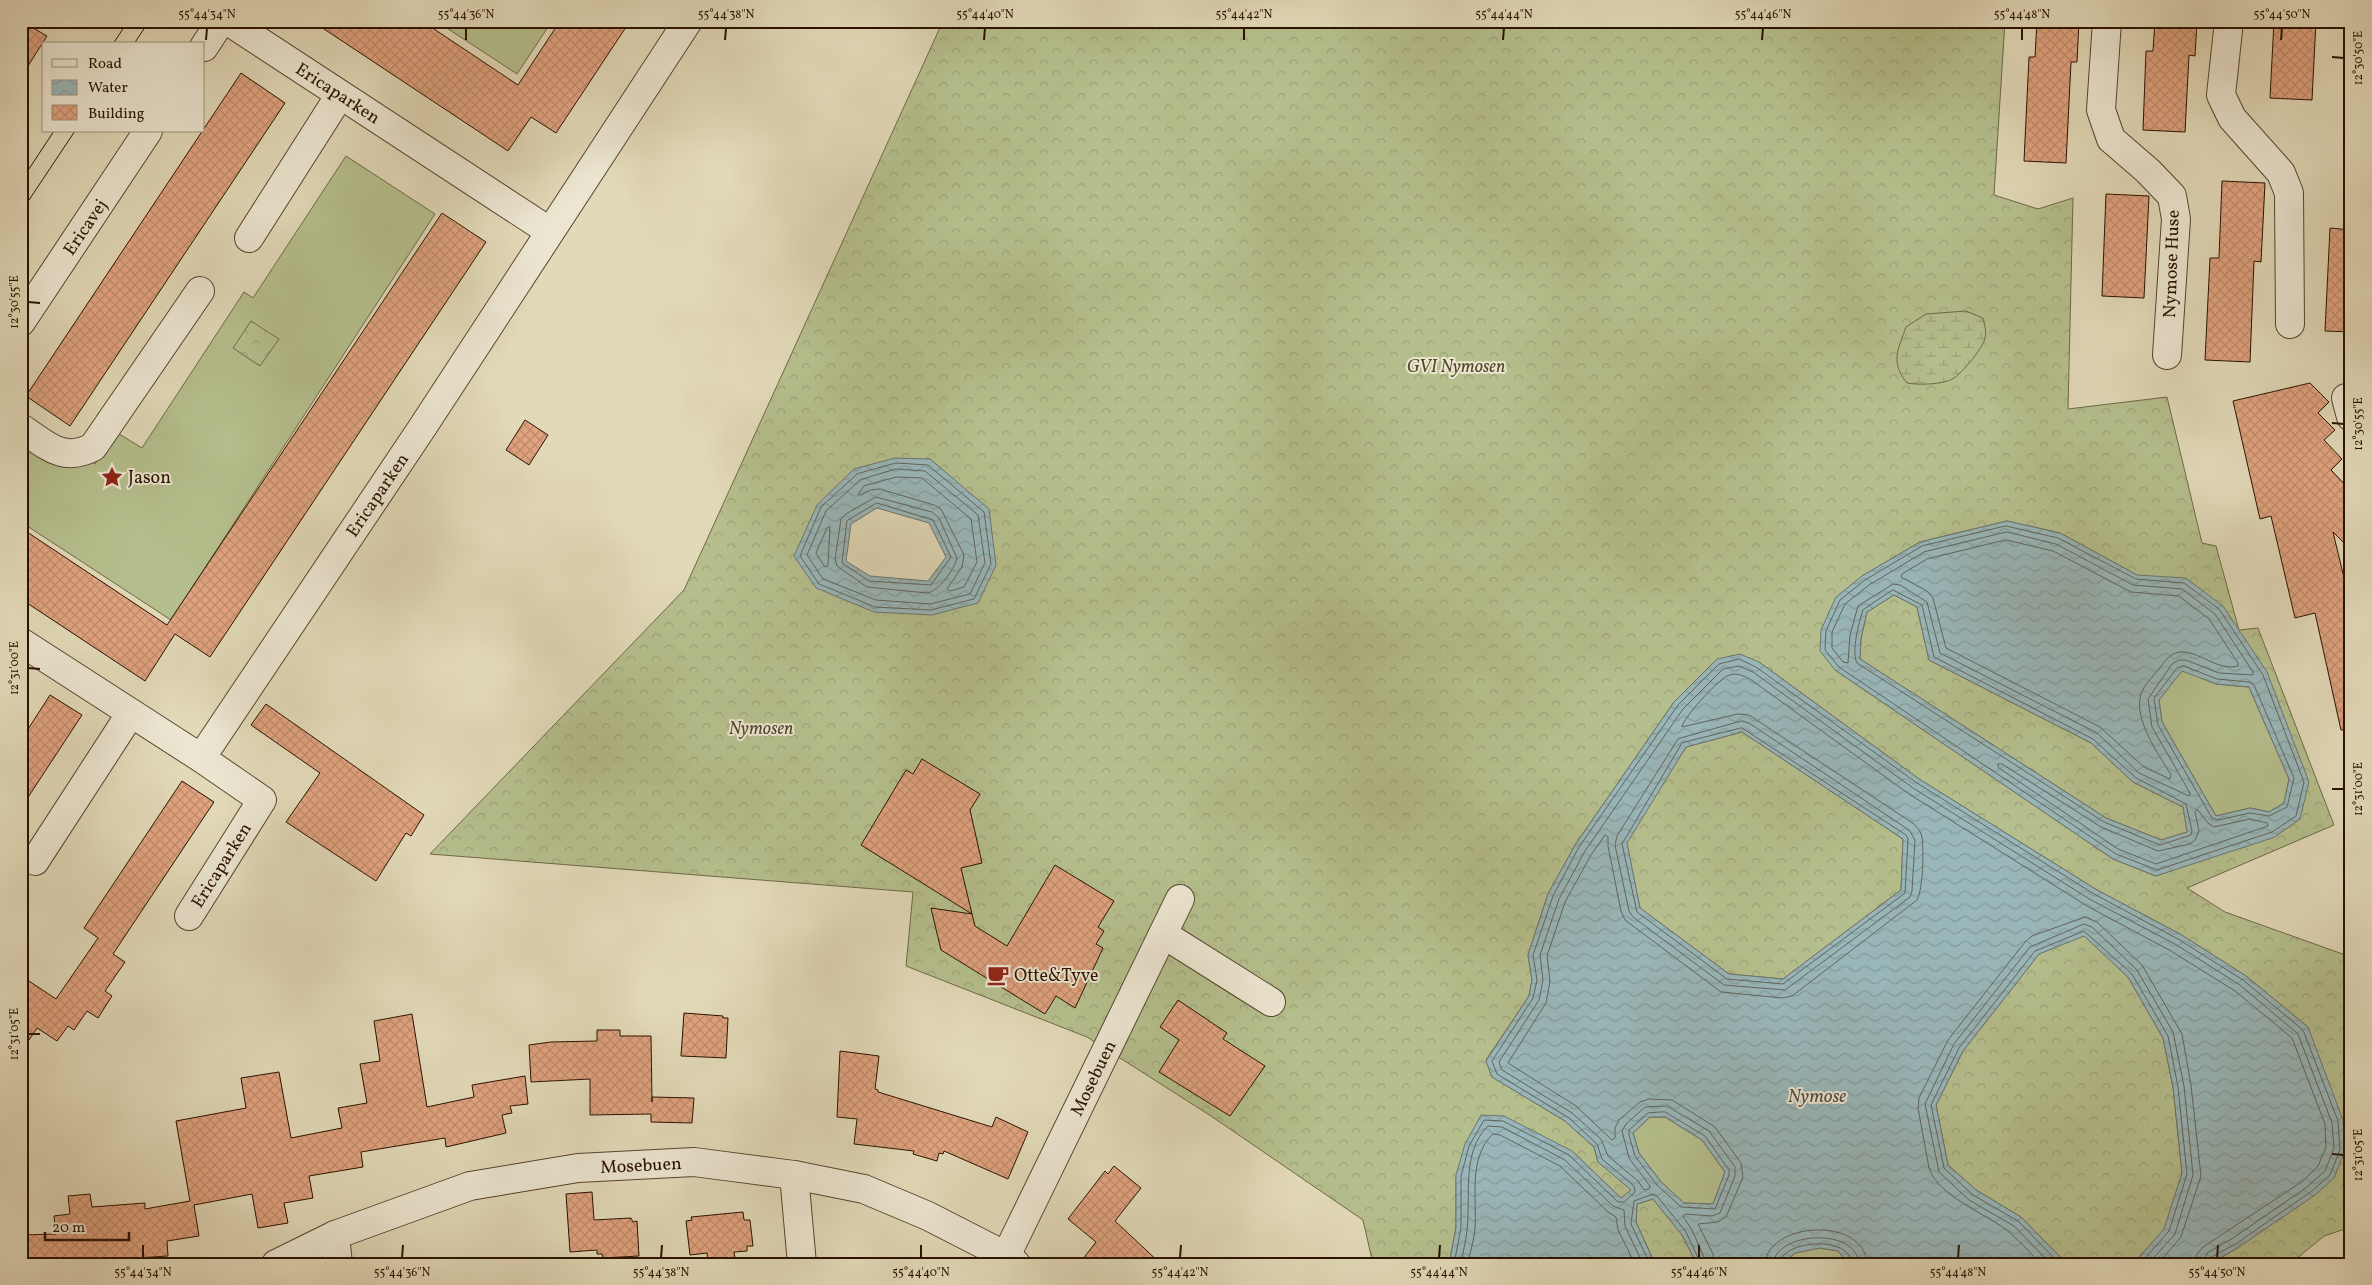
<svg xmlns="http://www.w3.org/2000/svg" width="2372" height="1285" font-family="Vollkorn,serif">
  <defs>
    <pattern id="forest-crowns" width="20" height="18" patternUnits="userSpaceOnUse" patternTransform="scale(1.25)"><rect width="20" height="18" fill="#b5bf8d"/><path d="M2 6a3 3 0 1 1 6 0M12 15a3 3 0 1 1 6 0" fill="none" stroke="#9ca378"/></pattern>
    <pattern id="wetland-marsh" width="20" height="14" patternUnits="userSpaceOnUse" patternTransform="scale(1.25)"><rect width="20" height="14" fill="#b5bf8d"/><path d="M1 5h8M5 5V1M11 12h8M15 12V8" fill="none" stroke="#9ca378"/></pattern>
    <pattern id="water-waves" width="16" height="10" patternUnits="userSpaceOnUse" patternTransform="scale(1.25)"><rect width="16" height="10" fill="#99b7ba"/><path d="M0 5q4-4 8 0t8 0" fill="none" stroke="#849c9e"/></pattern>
    <pattern id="building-cross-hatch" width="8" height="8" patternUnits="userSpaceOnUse" patternTransform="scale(1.25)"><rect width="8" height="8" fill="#e0a37f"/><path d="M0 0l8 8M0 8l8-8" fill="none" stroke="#c08b6c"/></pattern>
  </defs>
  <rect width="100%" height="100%" fill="#e2d9b8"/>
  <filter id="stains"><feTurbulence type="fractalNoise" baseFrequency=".004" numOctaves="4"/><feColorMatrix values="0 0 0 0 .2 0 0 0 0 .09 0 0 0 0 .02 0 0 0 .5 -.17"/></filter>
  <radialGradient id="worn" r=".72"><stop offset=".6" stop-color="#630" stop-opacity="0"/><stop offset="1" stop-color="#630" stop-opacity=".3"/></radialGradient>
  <!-- grass -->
  <g fill="#b5bf8d" stroke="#6f6846">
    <polygon points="436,21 552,21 517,74"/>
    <polygon points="346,156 435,214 171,620 21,522 21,416 95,464 116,432 142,448 244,292 253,298"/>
    <polygon points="2182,670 2216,684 2249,687 2289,779 2284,803 2269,812 2250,808 2216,816 2162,722 2159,700"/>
    <polygon points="1650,1117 1665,1117 1702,1140 1725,1172 1713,1204 1684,1203 1661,1182 1639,1153 1633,1133"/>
    <polygon points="1820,1248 1838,1251 1849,1264 1782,1264 1795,1253"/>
  </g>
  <!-- forest -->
  <g fill="url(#forest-crowns)" stroke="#6f6846" fill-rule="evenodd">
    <path d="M943,21H2005L1994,195L2038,209L2073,198L2068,409L2167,397L2202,543L2216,546L2239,630L2258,628L2334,825L2187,888L2225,912L2351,957V1227L2324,1236L2290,1264H2210L2239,1247L2308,1027L2246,976L2180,934L2097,890L1919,779L1759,662L1674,702L1575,845L1548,894L1528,955L1532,980L1529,996L1486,1060L1492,1077L1565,1121L1594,1147L1598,1162L1632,1190L1621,1198L1572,1151L1456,1175V1228L1449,1264H1373L1363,1220L1211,1116L1087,1037L906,966L913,892L430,854L684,590ZM930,459L956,482L978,603L816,588L854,469ZM2007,521L2060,533L2137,575L2267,672L2300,819L2156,876L2113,859L1835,670L1862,576L1920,542Z"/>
    <polygon points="251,321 279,339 260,366 233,348"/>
    <polygon points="1894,595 1917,607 1929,660 2091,743 2133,782 2183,807 2188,832 2161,840 2106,818 1860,659 1861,638 1867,612"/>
    <polygon points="1742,732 1903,839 1901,890 1783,979 1729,974 1640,908 1626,842 1686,747"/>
    <polygon points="2084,935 2128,977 2163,1038 2173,1087 2182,1173 2165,1229 2133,1264 2067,1264 2021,1217 1976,1190 1948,1165 1936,1105 1963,1051 2039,954"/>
    <polygon points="1653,1199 1682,1235 1697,1264 1655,1264 1636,1222 1637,1204"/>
  </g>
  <!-- wetland -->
  <path fill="url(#wetland-marsh)" stroke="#6f6846" d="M1966,311L1983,318C1984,324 1987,331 1985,338C1983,348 1963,372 1954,378C1944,385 1918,385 1907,383C1890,362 1898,350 1906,327L1926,314Z"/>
  <!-- water -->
  <g fill="url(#water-waves)" stroke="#6c7570" fill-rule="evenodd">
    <path d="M895,458L930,459L989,509L996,565L978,603L932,615L874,612L816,588L794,556L817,505L854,469ZM877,508L929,523L946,557L928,581L870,576L846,561L851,524Z"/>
    <path d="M2007,521L2060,533L2137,575L2186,578L2223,606L2267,672L2309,782L2300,819L2275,837L2156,876L2113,859L1835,670L1820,651L1821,630L1836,597L1862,576L1920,542ZM1894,595L1917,607L1929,660L2091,743L2133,782L2183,807L2187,832L2161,840L2106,818L1860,659L1861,638L1867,612ZM2182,671L2216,684L2249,687L2289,779L2284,803L2269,812L2250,808L2216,816L2162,722L2159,700Z"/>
    <path d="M1740,654L1759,662L1919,779L2097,890L2180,934L2246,976L2308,1027L2343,1120L2345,1150L2334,1178L2315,1195L2239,1247L2210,1264H2133L2164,1229L2182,1173L2173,1087L2163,1038L2128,977L2084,936L2039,954L1963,1051L1936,1105L1948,1165L1976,1190L2021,1217L2067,1264H1849L1838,1251L1820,1248L1795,1253L1782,1264H1697L1682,1235L1653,1199L1637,1204L1636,1222L1655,1264H1449L1456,1228V1175L1465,1144L1481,1115L1504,1116L1572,1151L1621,1198L1631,1190L1598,1162L1594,1147L1565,1121L1492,1077L1486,1061L1529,996L1532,980L1528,955L1548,894L1575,845L1674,702L1717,659ZM1742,732L1903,839L1901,890L1783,979L1729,974L1640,908L1627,843L1686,747ZM1650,1117H1665L1702,1140L1725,1172L1713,1204L1684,1203L1661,1182L1639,1153L1633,1133Z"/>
  </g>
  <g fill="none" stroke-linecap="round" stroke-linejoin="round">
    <!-- shore -->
    <g stroke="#61645d" stroke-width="1">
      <polygon points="896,463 928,465 984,512 991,564 974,599 931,610 875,607 819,584 800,556 821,507 857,474"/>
      <polygon points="896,469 925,471 978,515 985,563 970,594 930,604 876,600 823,579 807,555 826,511 860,480"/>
      <polygon points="897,477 922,478 971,519 977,562 964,587 950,591 947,589 962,567 964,555 941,509 934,505 880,489 870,490 861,495 858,494 864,486"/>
      <path d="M876,497L932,512L939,518L957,558C954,570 939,591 927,593L867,587L837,566L835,559L841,519L846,514Z"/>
      <polygon points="877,503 933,520 951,557 931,585 869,581 842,563 847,521"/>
      <polygon points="2006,526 2058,538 2136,579 2184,583 2219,609 2263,675 2304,782 2296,816 2272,832 2157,870 2116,854 1839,667 1825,650 1826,631 1840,600 1865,580 1922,546"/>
      <polygon points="830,527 828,565 825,567 816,553 827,528"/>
      <polygon points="2007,532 2056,544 2133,585 2182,589 2215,614 2253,672 2253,675 2219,673 2186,660 2179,660 2172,664 2148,699 2152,727 2190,793 2189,796 2139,773 2097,733 1940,653 1927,602 1900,585 1893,584 1858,606 1850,635 1848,663 1843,662 1832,648 1832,632 1845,604 1869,585 1924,552"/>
      <path d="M2006,540L2053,551L2131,592L2179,596L2209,619L2238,663V666C2218,671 2202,653 2183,652C2171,651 2165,661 2159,669C2153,676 2144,685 2141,694C2133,719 2159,755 2171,775L2170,779L2144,767L2100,727L1946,648L1933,598L1927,591L1901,577L1902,574L1927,559Z"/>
      <path d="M1893,590L1922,605L1934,657L2093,739L2136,778L2186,804L2192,831L2191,835L2160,845L2104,822L1857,663C1851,652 1859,622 1863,610Z"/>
      <polygon points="2184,666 2217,679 2249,682 2254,685 2294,778 2287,807 2269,816 2250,813 2218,820 2212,818 2158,725 2154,698 2177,668"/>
      <polygon points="1742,721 1749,723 1909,830 1915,840 1912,891 1910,897 1785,990 1724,985 1633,917 1629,911 1615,845 1617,836 1678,739"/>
      <polygon points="1742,728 1906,835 1908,839 1905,893 1783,984 1727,979 1637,912 1622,844 1682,743"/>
      <polygon points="1998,764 2002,764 2101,827 2158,851 2190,844 2195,840 2199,831 2195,812 2197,809 2208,823 2214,827 2250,819 2267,823 2268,826 2156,864 2118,849 1999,768"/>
      <polygon points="1665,1112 1705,1136 1729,1170 1729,1175 1715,1209 1681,1207 1657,1185 1635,1156 1629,1135 1629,1130 1648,1113"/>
      <polyline points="1454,1264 1461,1228 1461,1176 1469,1146 1484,1120 1503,1121 1569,1155 1618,1202 1624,1202 1635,1192 1634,1186 1602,1159 1597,1144 1569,1118 1497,1074 1492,1061 1533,998 1537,980 1533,955 1553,896 1579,847 1678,705 1719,664 1739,659 1756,667 1917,783 2094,894 2178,939 2243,980 2303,1030 2338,1121 2340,1150 2330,1175 2312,1191 2237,1243 2212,1257 2209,1264"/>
      <path d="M1461,1264C1463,1252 1466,1241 1467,1230C1471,1197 1461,1152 1488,1126L1502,1127L1565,1160L1613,1206L1624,1210L1625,1226L1643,1264"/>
      <path d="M1468,1264C1470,1252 1474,1240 1475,1229C1477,1199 1468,1157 1493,1134L1500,1135L1560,1166L1608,1212L1616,1217L1618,1230L1635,1264"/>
      <polyline points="1650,1264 1631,1224 1634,1201 1653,1194 1657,1196 1686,1232 1701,1264"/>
      <polyline points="1707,1264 1692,1230 1683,1216 1685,1214 1712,1216 1720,1213 1735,1176 1735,1167 1709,1131 1667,1106 1645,1107 1626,1124 1622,1131 1629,1158 1650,1186 1649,1189 1644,1190 1638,1181 1608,1156 1601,1139 1572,1113 1502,1070 1499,1062 1539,1000 1543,980 1540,955 1559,899 1585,851 1683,709 1723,669 1739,666 1753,672 1913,788 2091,900 2175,944 2240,985 2298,1034 2332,1123 2334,1148 2325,1171 2307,1187 2233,1238 2207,1253 2203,1264"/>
      <path d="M1715,1264L1713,1254L1698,1224L1718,1222L1726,1217L1743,1177L1741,1163L1715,1127L1672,1100L1649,1099L1640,1102L1619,1120L1615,1128V1138L1612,1140L1576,1106L1508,1063L1546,1003L1550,981L1547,956L1565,902L1591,855L1605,835L1608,837V846L1621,911L1625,920L1721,992L1782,998L1792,996L1917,900C1923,889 1924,851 1922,837C1921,832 1918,828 1914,824L1749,715L1738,714L1682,727C1683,718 1717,681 1727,676C1735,672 1742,675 1750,679L1909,794L2087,906L2171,951L2235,991L2292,1038L2325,1124L2326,1147L2318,1166L2303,1181L2203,1247L2197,1254L2195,1264"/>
      <path d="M1765,1264C1767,1222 1865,1215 1867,1264"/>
      <path d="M1773,1264C1775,1232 1857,1226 1859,1264"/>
      <path d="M1779,1264C1782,1240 1849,1234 1853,1264"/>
      <path d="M2041,1264C2031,1254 2021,1242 2010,1233C1990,1215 1938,1197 1929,1168L1918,1108L1919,1098L1948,1040L2025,942L2032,936L2085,917L2097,922L2142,965L2182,1034L2191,1085L2201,1176L2181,1237L2158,1264"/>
      <polyline points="2051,1264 2014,1226 1969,1200 1939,1172 1925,1104 1954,1044 2030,947 2084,924 2092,927 2137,970 2173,1032 2184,1086 2193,1175 2175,1234 2148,1264"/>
      <polyline points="2060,1264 2018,1221 1973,1195 1944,1168 1931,1105 1959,1048 2035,951 2084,931 2132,974 2168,1036 2178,1087 2187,1174 2169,1231 2140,1264"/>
    </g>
  </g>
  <!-- building -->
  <g fill="url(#building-cross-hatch)" stroke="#291200">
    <polygon points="21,21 47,36 21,77"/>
    <polygon points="312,21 422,21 518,85 560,21 630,21 556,133 531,117 508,151"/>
    <polygon points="2037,21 2079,21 2077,62 2071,62 2066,163 2024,161 2029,57 2035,57"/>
    <polygon points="2155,21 2197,21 2195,56 2189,55 2185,132 2143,130 2146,51 2153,51"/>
    <polygon points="2274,21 2316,21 2312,100 2270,98"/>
    <polygon points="241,73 285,103 70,426 26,396"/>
    <polygon points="2222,181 2265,183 2261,262 2254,261 2250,362 2205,360 2210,258 2219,258"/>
    <polygon points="2106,194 2149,196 2144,298 2102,296"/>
    <polygon points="442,213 486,242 210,657 175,634 145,681 21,599 21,528 167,625"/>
    <polygon points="2330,228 2351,230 2351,332 2325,331"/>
    <polygon points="2310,383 2329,402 2318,413 2335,430 2324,440 2342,459 2331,470 2351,491 2351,550 2333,532 2351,607 2351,729 2341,730 2315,613 2295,618 2271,516 2260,519 2233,401"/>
    <polygon points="525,420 548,435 529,465 506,450"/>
    <polygon points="50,695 82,715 21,808 21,740"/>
    <polygon points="266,704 424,815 411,836 406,833 376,881 286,822 320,773 251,725"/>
    <polygon points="922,759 980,794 970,810 982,863 961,868 972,914 861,845 906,770 913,774"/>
    <polygon points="182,781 214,802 113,954 125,962 105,991 112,996 98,1018 87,1011 74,1030 68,1026 57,1041 37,1028 21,1052 21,992 29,981 56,999 98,938 84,928"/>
    <polygon points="1055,865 1114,901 1098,927 1104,931 1096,944 1103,948 1075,1008 1056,996 1045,1014 941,950 931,908 972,914 975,926 1007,946"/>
    <polygon points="1178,1000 1227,1033 1223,1039 1265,1066 1230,1116 1159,1072 1179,1040 1160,1027"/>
    <polygon points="684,1013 723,1016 723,1018 728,1018 726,1058 681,1056"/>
    <polygon points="412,1014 427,1107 474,1097 472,1085 525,1076 528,1104 510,1106 512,1113 502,1115 506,1133 446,1147 445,1138 361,1152 363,1167 309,1176 313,1198 284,1203 288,1223 258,1228 252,1194 194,1205 199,1236 167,1241 168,1256 105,1260 105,1264 21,1264 21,1235 56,1234 54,1216 70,1214 68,1196 90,1194 92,1207 145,1203 145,1209 190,1201 176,1121 246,1108 241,1078 279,1072 291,1138 342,1128 338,1108 367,1103 360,1064 380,1061 374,1021"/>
    <polygon points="597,1030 620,1030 620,1036 651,1036 652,1102 652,1097 694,1098 692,1123 651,1122 651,1114 590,1115 590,1079 531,1082 529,1045 551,1042 597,1041"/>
    <polygon points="840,1051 879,1056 875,1089 878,1090 878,1092 992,1127 996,1117 1028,1132 1008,1179 944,1151 943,1154 939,1153 937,1161 913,1154 914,1151 854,1144 857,1119 837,1117"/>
    <polygon points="1114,1166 1141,1188 1115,1221 1161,1264 1079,1264 1096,1242 1068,1219 1105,1171 1108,1174"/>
    <polygon points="592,1192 594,1220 631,1218 633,1222 637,1221 639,1256 603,1258 602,1254 597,1254 597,1250 570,1252 566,1194"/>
    <polygon points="743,1212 744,1220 750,1220 753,1246 747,1246 747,1251 734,1252 736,1264 708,1264 707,1253 690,1255 686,1221 692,1220 691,1217"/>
  </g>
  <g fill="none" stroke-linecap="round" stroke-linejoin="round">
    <!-- minor casing -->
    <g stroke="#57442e" stroke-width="30">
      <g id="minor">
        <polyline points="228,21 549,231"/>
        <polyline points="2107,21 2101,110 2111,139 2148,171 2172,196 2176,219 2167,355"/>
        <polyline points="2229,21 2221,95 2232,118 2281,173 2289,193 2290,324"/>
        <polyline points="204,47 221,21"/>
        <polyline points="249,238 340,95"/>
        <polyline points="21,322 148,131"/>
        <polyline points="2346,398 2351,417"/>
        <path d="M21,428C47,445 62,463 93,447L200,291"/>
        <polyline points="21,642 201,758 422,428 688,21"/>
        <polyline points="35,861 131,713"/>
        <polyline points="189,916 262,800 201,758"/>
        <polyline points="1163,934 1271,1002"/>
        <polyline points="794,1175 802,1264"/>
        <polyline points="335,1235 338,1264"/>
        <polyline points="1006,1256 1180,899"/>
        <polyline points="276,1264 335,1235 470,1186 578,1168 694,1162 794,1175 864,1189 928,1216 1006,1256 1016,1264"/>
      </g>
    </g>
    <!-- minor -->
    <use href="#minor" stroke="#ece6d1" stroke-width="28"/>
    <!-- tram -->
    <g stroke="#291200" stroke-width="1">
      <polyline points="113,44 128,21"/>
      <polyline points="134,44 149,21"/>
      <polyline points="21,181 54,131"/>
      <polyline points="21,212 75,131"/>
    </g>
  </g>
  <!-- ticks -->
  <path fill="none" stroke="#291200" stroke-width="2" d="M206,40L207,28M466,40V28M725,40L726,28M984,40L985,28M1244,40V28M1503,40L1504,28M1762,40L1763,28M2022,40V28M2281,40L2282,28M2332,57L2344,58M28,302L40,303M2332,423L2344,424M28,668L40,669M2332,789H2344M28,1034H40M2332,1154L2344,1155M143,1258V1245M402,1258L403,1245M661,1258L662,1245M921,1258V1245M1180,1258L1181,1245M1439,1258L1440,1245M1699,1258V1245M1958,1258L1959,1245M2217,1258L2218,1245"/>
  <!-- icons -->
  <defs>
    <g id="sight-bare" transform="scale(1.725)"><path d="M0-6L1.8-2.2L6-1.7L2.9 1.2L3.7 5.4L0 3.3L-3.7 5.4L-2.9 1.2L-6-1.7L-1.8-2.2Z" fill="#8f2418" stroke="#ece6d1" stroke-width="2.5" paint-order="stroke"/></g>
    <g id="cafe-bare" transform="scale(1.725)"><path d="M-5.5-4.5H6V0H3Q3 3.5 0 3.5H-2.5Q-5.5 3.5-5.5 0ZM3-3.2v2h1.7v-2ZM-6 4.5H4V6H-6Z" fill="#8f2418" stroke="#ece6d1" stroke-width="2.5" paint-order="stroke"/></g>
  </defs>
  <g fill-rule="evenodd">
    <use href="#sight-bare" x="112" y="477"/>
    <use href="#cafe-bare" x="998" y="975"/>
  </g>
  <g text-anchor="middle" stroke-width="4" stroke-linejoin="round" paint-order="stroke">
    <!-- street labels -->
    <g font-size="18" fill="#291200" stroke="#ece6d1">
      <text transform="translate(338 93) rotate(33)" y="6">Ericaparken</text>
      <text transform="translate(85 227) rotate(-56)" y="6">Ericavej</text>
      <text transform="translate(2171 264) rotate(-88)" y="6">Nymose Huse</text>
      <text transform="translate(377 495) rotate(-56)" y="6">Ericaparken</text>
      <text transform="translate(221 865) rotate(-58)" y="6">Ericaparken</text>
      <text transform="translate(1093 1078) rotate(-64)" y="6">Mosebuen</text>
      <text transform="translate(641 1165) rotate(-3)" y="6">Mosebuen</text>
    </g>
    <!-- park labels -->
    <g font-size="18" font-style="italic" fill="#53462a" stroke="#ece6d1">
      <text x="1456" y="372">GVI Nymosen</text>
      <text x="761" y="734">Nymosen</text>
    </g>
    <!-- poi labels -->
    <g font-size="18" fill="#291200" stroke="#ece6d1" text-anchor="start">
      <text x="128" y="483">Jason</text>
      <text x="1014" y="981">Otte&amp;Tyve</text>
    </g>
    <!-- water labels -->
    <g font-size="19" font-style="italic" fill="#504c41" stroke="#ece6d1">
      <text x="1817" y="1102">Nymose</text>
    </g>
  </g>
  <!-- margin -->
  <rect width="2372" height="1285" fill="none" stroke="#e2d9b8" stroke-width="55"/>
  <!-- legend -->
  <rect x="42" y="42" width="162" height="90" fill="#ece6d1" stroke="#9e917d"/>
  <rect x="52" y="59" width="25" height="8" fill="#ece6d1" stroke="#9e917d"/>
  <text x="88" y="68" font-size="15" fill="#291200">Road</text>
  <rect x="52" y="80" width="25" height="15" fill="url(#water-waves)" stroke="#9e917d"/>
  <text x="88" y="92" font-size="15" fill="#291200">Water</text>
  <rect x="52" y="105" width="25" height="15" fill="url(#building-cross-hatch)" stroke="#9e917d"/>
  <text x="88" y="118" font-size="15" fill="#291200">Building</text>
  <!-- scale -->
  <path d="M45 1232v8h84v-8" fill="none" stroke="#291200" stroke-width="2.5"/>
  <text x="52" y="1232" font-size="15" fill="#291200" stroke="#ece6d1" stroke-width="4" paint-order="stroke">20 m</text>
  <rect x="28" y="28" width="2316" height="1230" fill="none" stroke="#291200" stroke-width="2"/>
  <g font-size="12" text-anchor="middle" fill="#291200">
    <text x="207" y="18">55°44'34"N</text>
    <text x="466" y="18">55°44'36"N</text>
    <text x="726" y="18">55°44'38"N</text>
    <text x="985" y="18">55°44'40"N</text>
    <text x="1244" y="18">55°44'42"N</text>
    <text x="1504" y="18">55°44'44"N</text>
    <text x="1763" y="18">55°44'46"N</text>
    <text x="2022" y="18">55°44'48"N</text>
    <text x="2282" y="18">55°44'50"N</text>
    <text transform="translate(2358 58) rotate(-90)" y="4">12°30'50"E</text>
    <text transform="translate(14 302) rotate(-90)" y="4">12°30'55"E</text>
    <text transform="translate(2358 424) rotate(-90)" y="4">12°30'55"E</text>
    <text transform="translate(14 668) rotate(-90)" y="4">12°31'00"E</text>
    <text transform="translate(2358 789) rotate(-90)" y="4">12°31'00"E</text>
    <text transform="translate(14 1034) rotate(-90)" y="4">12°31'05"E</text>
    <text transform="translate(2358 1155) rotate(-90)" y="4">12°31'05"E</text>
    <text x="143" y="1276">55°44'34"N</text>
    <text x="402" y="1276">55°44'36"N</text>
    <text x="661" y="1276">55°44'38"N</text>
    <text x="921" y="1276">55°44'40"N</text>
    <text x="1180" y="1276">55°44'42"N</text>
    <text x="1439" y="1276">55°44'44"N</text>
    <text x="1699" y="1276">55°44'46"N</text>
    <text x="1958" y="1276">55°44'48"N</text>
    <text x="2217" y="1276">55°44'50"N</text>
  </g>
  <rect width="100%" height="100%" filter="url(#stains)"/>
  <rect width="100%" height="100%" fill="url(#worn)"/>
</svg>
